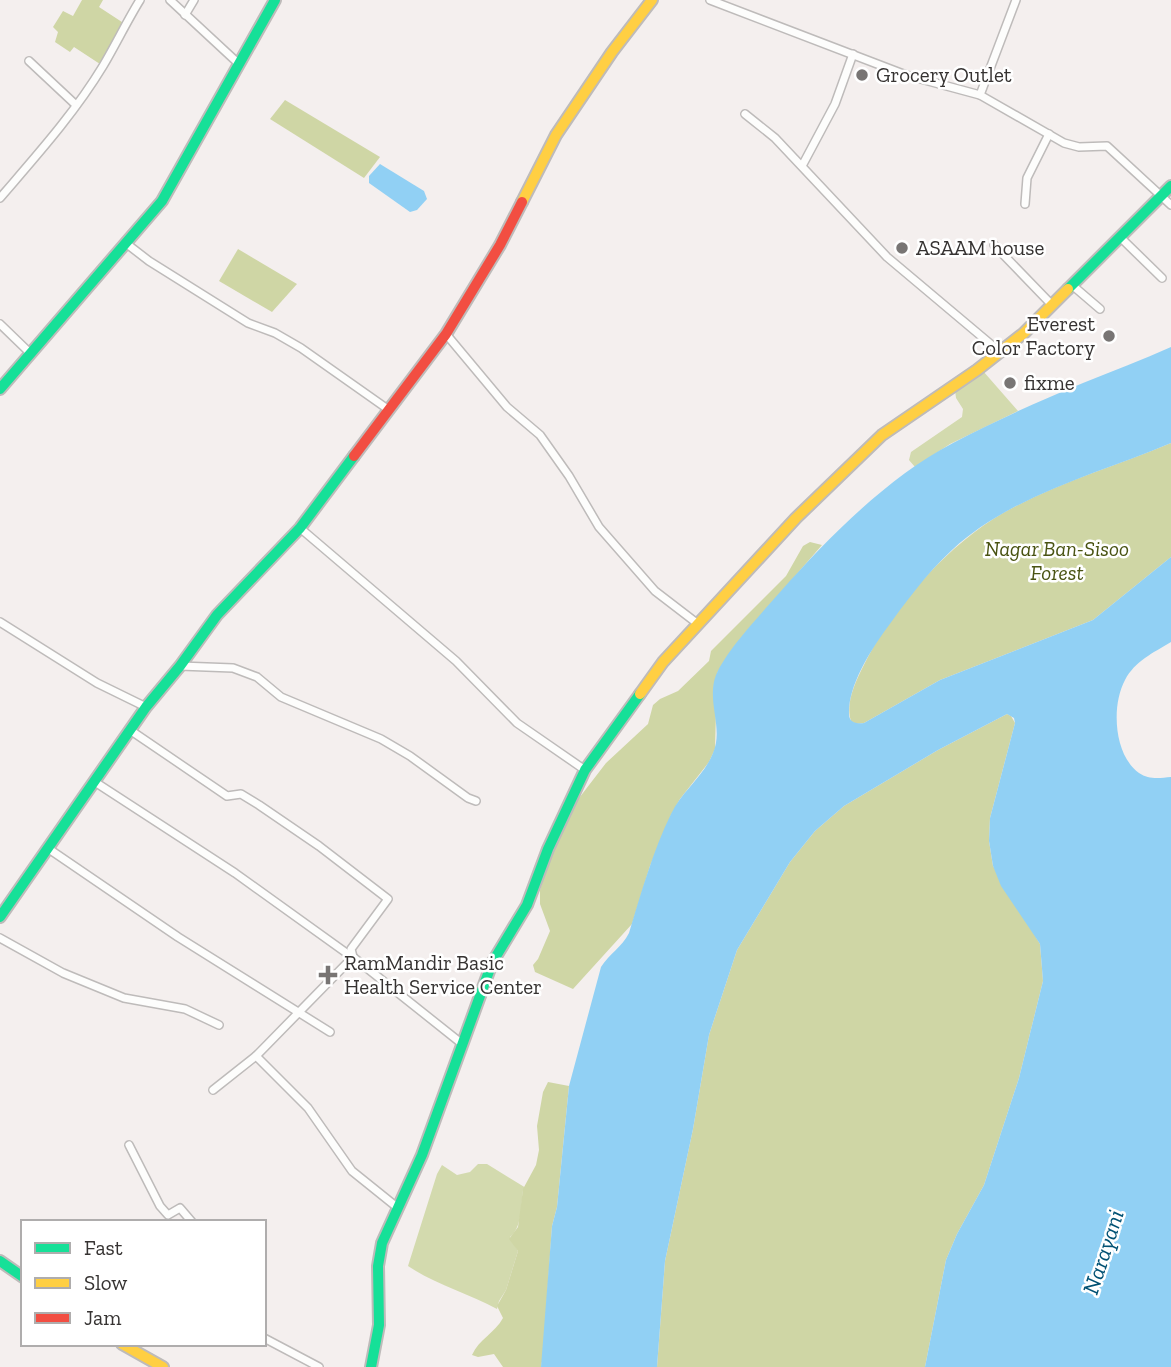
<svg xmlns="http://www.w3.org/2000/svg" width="1171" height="1367" font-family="'Zilla Slab',serif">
  <rect width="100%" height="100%" fill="#f4efee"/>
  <!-- green -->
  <g fill="#d3daae">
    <polygon points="983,371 1018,411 950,444 915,467 909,460 911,452 962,417 963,409 956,398 955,390"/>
    <path d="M478,1164H487L526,1188L523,1190C521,1204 522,1228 510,1237L518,1251L506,1290L499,1301L497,1309C468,1293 436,1285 408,1266L437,1174L442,1165L457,1175L470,1172Z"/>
  </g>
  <!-- forest -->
  <g fill="#cfd6a5">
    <polygon points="82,0 103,0 99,7 125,24 103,66 74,47 70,52 55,42 58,32 53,27 63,11 73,16"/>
    <polygon points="285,100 380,157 364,178 270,119"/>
    <polygon points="238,249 297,284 272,312 219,281"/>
    <path d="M1171,443V557L1093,620L940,680L864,723L856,724L851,721C844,700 860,673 869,655C897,602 951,543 1003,513C1056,483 1116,466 1171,443Z"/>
    <polygon points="810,542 822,545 738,642 717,673 715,749 709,762 680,799 671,815 650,866 632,924 573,989 535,972 533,965 538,959 550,931 540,904 540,890 553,849 576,802 606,763 648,724 653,705 660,699 678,691 709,661 711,651 786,576 803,546"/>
    <polygon points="1007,714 1011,716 1015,723 990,818 989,841 993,866 1040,944 1043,981 1019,1078 984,1185 957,1234 946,1260 925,1367 657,1367 665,1261 693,1129 709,1035 737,950 790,862 815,831 844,806 938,750"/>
    <path d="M548,1082L569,1086L557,1207L552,1226L543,1356L541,1367H503L494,1354L478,1357L472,1355C479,1339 495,1333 503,1318L497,1306L506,1290L518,1251L509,1239L518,1227L523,1189L536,1165L539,1150L537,1126L543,1092Z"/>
  </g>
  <!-- water -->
  <g fill="#91d0f4">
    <polygon points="380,164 424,191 427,199 417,210 410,212 369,183 369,176"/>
    <path d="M1171,347V443C1098,474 1011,495 952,550C926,574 905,603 884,632C869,653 848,687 849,714C849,723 857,724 864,723L940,680L1093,620L1171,557V642C1153,653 1135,661 1125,680C1111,706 1114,755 1139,773C1149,780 1160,778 1171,777V1367H925L946,1260L957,1234L984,1185L1019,1078L1043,981L1040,944L1001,886L993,866L989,841L990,818L1015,723L1014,718L1007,714L938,750L844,806L815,831L790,862L737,950L709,1035L693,1129L665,1261L657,1367H541L552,1226L557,1207L569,1086L601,967C609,954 622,947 629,933C641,893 653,851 671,814C682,791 704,776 713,753C724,728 706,701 716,675C727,649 762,613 781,591C829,537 888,477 953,443C995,421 1039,401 1083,383C1112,371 1142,360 1171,347Z"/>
  </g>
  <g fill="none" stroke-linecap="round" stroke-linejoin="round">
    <!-- street casing -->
    <g stroke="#bebbba" stroke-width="10">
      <g id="street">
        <polyline points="170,0 239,64"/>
        <polyline points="710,0 906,75 980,95 1064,143 1079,147 1107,146 1171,205"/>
        <polyline points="185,15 194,0"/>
        <polyline points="29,61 76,105"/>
        <polyline points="980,95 1016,0"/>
        <polyline points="745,114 775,138 887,257 1000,352"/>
        <polyline points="802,166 835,104 853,54"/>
        <path d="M0,198C36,156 74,114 103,66C116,44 127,21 140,0"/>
        <polyline points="1025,204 1027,178 1049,134"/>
        <polyline points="1120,237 1162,278"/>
        <polyline points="127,244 149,261 248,323 275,333 301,348 389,410"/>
        <polyline points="994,245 1052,305"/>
        <polyline points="1072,285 1100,309"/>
        <polyline points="0,324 30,353"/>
        <polyline points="446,334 507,407 540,435 569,476 599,527 655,591 698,624"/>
        <polyline points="300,528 456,661 517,723 585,770"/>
        <polyline points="0,622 97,683 146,707"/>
        <polyline points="180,666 233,668 257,677 281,697 381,739 410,756 468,798 476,801"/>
        <polyline points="130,730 227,796 241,794 259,805 319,846 388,899 351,949 353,957"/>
        <polyline points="95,782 235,873 352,957"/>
        <polyline points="49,849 178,937 330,1032"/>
        <polyline points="0,938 63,973 124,998 185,1009 219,1025"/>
        <polyline points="256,1056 353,957 461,1043"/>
        <polyline points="213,1090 256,1056 308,1108 352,1171 398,1208"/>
        <polyline points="129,1145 160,1206 168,1215 180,1208 192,1222"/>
        <polyline points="264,1338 319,1367"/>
      </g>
    </g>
    <!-- fast casing -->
    <g stroke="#bebbba" stroke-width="14">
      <g id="fast">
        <polyline points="1068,289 1171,186"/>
        <polyline points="0,389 162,201 275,0"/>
        <polyline points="0,917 146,707 180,666 217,615 300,528 354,456"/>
        <polyline points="0,1261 23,1277"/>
        <polyline points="371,1367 379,1325 378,1266 382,1243 422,1155 492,963 527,905 548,849 585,770 640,694"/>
      </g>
    </g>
    <!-- slow casing -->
    <g stroke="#bebbba" stroke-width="14">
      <g id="slow">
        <polyline points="522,202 556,135 612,52 652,0"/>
        <polyline points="640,694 663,662 796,518 882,435 977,370 1024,333 1068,289"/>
        <polyline points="122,1344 163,1367"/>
      </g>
    </g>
    <!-- jam casing -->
    <g stroke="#bebbba" stroke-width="14">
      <polyline id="jam" points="354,456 446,334 500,245 522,202"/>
    </g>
    <!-- street -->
    <use href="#street" stroke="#fdfdfc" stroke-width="7"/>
    <!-- fast -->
    <use href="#fast" stroke="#16e098" stroke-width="10"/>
    <!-- slow -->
    <use href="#slow" stroke="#ffcf43" stroke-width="10"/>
    <!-- jam -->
    <use href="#jam" stroke="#f24e42" stroke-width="10"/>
  </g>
  <!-- markers -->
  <g fill="#787574" stroke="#fff" stroke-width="2.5">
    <circle cx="862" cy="75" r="7"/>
    <circle cx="902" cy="248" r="7"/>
    <circle cx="1109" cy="336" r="7"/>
    <circle cx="1010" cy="383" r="7"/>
    <path d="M324.5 964.5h7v7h7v7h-7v7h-7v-7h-7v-7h7z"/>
  </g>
  <g text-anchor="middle" stroke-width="5" stroke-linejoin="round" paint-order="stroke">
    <!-- poi labels -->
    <g font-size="21" fill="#363332" stroke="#fff" text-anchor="start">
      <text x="876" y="82">Grocery Outlet</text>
      <text x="916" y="255">ASAAM house</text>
      <text x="1095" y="331" text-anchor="end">Everest<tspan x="1095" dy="24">Color Factory</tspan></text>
      <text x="1024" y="390">fixme</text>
      <text x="344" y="970">RamMandir Basic<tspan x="344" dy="24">Health Service Center</tspan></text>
    </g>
    <!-- park labels -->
    <g font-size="21" font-style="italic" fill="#495312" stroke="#fff">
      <text x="1057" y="556">Nagar Ban-Sisoo<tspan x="1057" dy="24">Forest</tspan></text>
    </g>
    <!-- water labels -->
    <g font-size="23" font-style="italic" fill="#025274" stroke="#fff">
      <text transform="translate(1103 1252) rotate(-72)" y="8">Narayani</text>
    </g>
  </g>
  <!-- legend -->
  <rect x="21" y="1220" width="245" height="126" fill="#ffffff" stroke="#afadad" stroke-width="2"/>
  <rect x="35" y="1243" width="35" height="10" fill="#16e098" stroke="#afadad" stroke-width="2"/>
  <text x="84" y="1255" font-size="21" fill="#363332">Fast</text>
  <rect x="35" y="1278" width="35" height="10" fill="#ffcf43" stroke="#afadad" stroke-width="2"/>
  <text x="84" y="1290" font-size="21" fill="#363332">Slow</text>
  <rect x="35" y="1313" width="35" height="10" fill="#f24e42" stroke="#afadad" stroke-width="2"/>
  <text x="84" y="1325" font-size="21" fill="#363332">Jam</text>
</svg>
